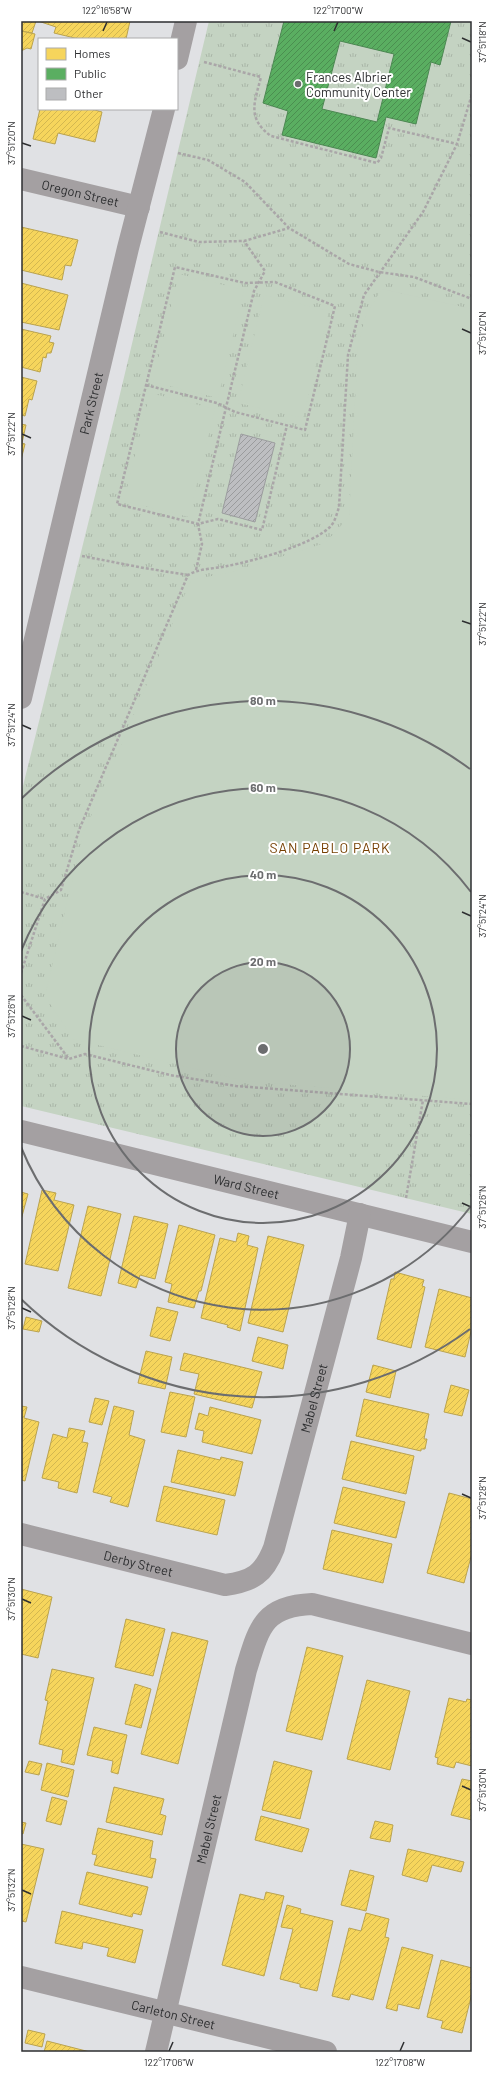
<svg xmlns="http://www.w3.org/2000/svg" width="493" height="2073" font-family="Barlow,sans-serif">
  <defs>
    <pattern id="park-tufts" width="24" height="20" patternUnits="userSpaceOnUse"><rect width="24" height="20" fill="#c4d3c2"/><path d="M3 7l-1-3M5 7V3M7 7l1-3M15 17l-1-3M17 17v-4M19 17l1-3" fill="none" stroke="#a9b5a7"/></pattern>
    <pattern id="homes-hatch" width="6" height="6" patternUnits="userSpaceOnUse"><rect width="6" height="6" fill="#f6d55c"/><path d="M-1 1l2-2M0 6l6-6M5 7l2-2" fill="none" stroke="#d3b750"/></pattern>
    <pattern id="public-hatch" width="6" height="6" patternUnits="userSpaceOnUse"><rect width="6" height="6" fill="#5aae61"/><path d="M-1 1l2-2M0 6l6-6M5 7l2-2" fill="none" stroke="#4b8e50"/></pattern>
    <pattern id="building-hatch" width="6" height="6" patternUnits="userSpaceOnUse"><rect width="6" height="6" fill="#bdbec1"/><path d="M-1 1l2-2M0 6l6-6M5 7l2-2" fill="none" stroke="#9a9b9d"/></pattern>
  </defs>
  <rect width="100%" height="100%" fill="#e0e1e4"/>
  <!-- park -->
  <polygon fill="url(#park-tufts)" points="209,21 472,21 472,1214 21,1106 21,794 115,415"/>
  <!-- pitch -->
  <g fill="#c4d3c2">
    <polygon points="179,274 244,290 218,398 153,382"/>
    <polygon points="382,289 472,309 472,1100 245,1081 73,1039 45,996 83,835 191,580 232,572 325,543 349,517 358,344 367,312"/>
    <polygon points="264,295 329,311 303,418 238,403"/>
    <polygon points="150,393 215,409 189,517 124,501"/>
  </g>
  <!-- homes -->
  <g fill="url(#homes-hatch)" stroke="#baa34f">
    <polygon points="21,21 36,21 32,33 21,31"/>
    <polygon points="38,21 130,21 126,39 79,39 54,33 56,27"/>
    <polygon points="21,31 35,34 31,49 27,48 21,51"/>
    <polygon points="40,109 91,109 102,112 95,142 58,133 55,144 33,139"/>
    <polygon points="21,227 78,240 71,266 65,265 62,280 21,270"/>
    <polygon points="21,283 68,295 59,330 21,322"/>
    <polygon points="21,329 51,336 49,342 54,343 51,353 47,353 46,358 43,357 40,372 21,367"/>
    <polygon points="21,377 37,381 32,400 29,399 25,416 21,415"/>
    <polygon points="21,424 26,425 22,443 25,444 21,460"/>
    <polygon points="42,1190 56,1193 54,1200 74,1205 58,1271 25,1264"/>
    <polygon points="21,1192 28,1194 21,1220"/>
    <polygon points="88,1206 121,1214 101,1296 68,1288"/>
    <polygon points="134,1216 168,1224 155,1279 140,1275 136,1288 118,1283"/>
    <polygon points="179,1225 215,1235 201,1291 199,1291 194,1308 168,1302 172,1284 165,1282"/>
    <polygon points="238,1233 249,1236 247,1245 258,1248 240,1331 227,1327 228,1325 201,1318 220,1238 236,1242"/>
    <polygon points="268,1236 304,1245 283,1332 248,1323"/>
    <polygon points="395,1272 424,1280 422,1286 425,1287 411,1348 377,1339 391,1279 394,1279"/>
    <polygon points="439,1289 472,1298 472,1327 465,1357 425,1347"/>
    <polygon points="157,1307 178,1312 170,1341 150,1336"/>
    <polygon points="26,1317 42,1321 39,1332 23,1329"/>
    <polygon points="258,1337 288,1345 283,1369 252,1361"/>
    <polygon points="146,1351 172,1357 165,1389 138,1383"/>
    <polygon points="184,1353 262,1372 252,1408 194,1394 199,1374 180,1370"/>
    <polygon points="373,1365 396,1371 390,1398 366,1392"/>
    <polygon points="451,1385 469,1390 462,1416 444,1412"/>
    <polygon points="170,1392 195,1397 186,1437 161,1432"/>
    <polygon points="95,1398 109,1401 102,1425 89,1422"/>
    <polygon points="364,1399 429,1414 424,1439 427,1439 425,1449 421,1449 421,1451 356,1436"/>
    <polygon points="21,1406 27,1407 24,1418 39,1422 25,1481 21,1480"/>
    <polygon points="114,1406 134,1411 129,1435 145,1440 128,1507 110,1502 112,1497 93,1492"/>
    <polygon points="210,1407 261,1420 252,1454 202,1442 204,1431 195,1429 199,1413 208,1416"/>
    <polygon points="69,1428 85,1431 82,1442 88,1443 77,1493 58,1488 59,1482 42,1478 53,1434 67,1438"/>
    <polygon points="351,1441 414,1456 406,1494 342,1479"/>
    <polygon points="178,1450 220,1460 221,1457 243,1462 235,1496 171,1482"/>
    <polygon points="164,1486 225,1500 217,1535 156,1521"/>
    <polygon points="343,1487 405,1502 396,1538 334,1523"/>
    <polygon points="449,1493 472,1499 472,1553 464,1583 427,1573"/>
    <polygon points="332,1530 392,1544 383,1583 323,1569"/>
    <polygon points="21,1589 52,1597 38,1658 21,1654"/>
    <polygon points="126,1619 165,1629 153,1676 115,1667"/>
    <polygon points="172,1632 208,1641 178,1764 141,1754"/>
    <polygon points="307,1647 343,1656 322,1740 286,1731"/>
    <polygon points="52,1669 94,1678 74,1765 61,1762 63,1750 39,1744 48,1701 45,1700"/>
    <polygon points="367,1680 410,1691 390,1770 347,1759"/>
    <polygon points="135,1684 151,1689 141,1728 125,1724"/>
    <polygon points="449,1698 466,1702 467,1699 472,1700 472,1766 456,1762 454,1768 437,1764 438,1758 435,1757"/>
    <polygon points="94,1727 127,1735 118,1774 111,1772 113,1761 87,1755"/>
    <polygon points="29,1761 42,1764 39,1775 25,1772"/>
    <polygon points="274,1761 312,1771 300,1819 262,1810"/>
    <polygon points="47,1763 74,1770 68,1797 41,1790"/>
    <polygon points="462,1779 472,1781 472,1820 451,1815"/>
    <polygon points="114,1787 164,1799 160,1814 166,1816 162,1835 106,1822"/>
    <polygon points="52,1797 67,1801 61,1825 46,1821"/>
    <polygon points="261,1816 309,1829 302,1852 255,1840"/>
    <polygon points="375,1821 393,1825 390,1842 370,1838"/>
    <polygon points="21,1822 26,1823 23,1834 21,1833"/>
    <polygon points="98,1828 153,1841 150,1858 156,1859 152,1878 94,1865 97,1855 92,1854"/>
    <polygon points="21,1844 44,1849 26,1922 21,1921"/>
    <polygon points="408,1849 464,1862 461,1872 432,1865 427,1882 402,1875"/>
    <polygon points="350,1870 374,1876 366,1911 341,1905"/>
    <polygon points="87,1872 148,1887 141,1915 133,1913 132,1917 79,1904"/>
    <polygon points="266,1892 284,1896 264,1976 222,1965 240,1894 264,1900"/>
    <polygon points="287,1905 301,1909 300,1913 333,1921 317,1991 300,1987 300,1984 280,1979 293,1929 281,1927"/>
    <polygon points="62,1911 143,1930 135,1963 107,1956 109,1948 83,1942 82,1949 55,1943"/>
    <polygon points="366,1913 389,1919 385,1937 389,1938 373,2000 351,1994 349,2000 332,1996 349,1928 361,1931"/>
    <polygon points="402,1947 433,1955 419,2009 398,2004 397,2011 386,2008"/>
    <polygon points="441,1960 472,1968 472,1993 462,2033 441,2028 443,2021 427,2017"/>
    <polygon points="28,2030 45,2034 42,2047 25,2043"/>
    <polygon points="47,2041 90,2052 44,2052"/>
  </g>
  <!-- public -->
  <path fill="url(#public-hatch)" stroke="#4c8852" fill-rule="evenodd" d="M284,21H451L440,65L431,62L416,124L386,117L376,158L282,135L288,111L263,103ZM340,41L394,54L377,122L322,109Z"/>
  <!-- building -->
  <polygon fill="url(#building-hatch)" stroke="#9c9d9f" points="241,434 275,443 255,522 222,513"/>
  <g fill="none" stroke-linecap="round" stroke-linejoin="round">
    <!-- path -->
    <g stroke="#aaa6a8" stroke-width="2.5" stroke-dasharray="3 2" stroke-linecap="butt">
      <path d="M204,62L261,77C255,101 246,118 271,136L377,163L381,158L389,128L457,144"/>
      <polyline points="178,153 208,160 245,182 289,228 349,264 379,272 414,277 472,299"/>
      <polyline points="160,232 199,242 244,241 289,228"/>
      <polyline points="146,385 217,403 235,412 305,430 335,306 275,282 245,283 175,267 117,504 198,524 218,519 262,530 287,425"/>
      <polyline points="82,556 144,568 188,575"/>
      <polyline points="196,570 202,544 198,524 254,291 265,271 244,241"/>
      <polyline points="21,892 45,899"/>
      <path d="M21,973L45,899L61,890L79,830L188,575C200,568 214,569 227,566C254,561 311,545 330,527C335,522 337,513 339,507L348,355L364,295L423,212L457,144L472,94"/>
      <polyline points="21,995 69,1059"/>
      <polyline points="21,1046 69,1059 85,1054 170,1075 236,1086 472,1104"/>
      <polyline points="406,1198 423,1100"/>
    </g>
    <!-- minor -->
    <g stroke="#a4a0a2" stroke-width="22">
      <polyline points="177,59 186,21"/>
      <path id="s1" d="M21,179L139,207"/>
      <path id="s2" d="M21,698L128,248L164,109"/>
      <path id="s3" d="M21,1131L472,1242"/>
      <path id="s4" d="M21,1534L225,1585C253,1581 264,1574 274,1548L351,1258L360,1214"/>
      <path id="s5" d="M21,1977L326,2052"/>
      <path id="s6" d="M156,2052L246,1670C259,1628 263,1606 312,1604L472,1644"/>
    </g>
  </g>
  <!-- ticks -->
  <path fill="none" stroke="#2d2e30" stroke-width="1.5" d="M103,31L107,22M334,31L338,22M462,38L471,42M22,143L31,146M462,329L471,333M22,434L31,438M462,621L471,624M22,725L31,729M462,912L471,916M22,1016L31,1020M462,1203L471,1207M22,1308L31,1312M462,1494L471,1498M22,1599L31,1603M462,1786L471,1790M22,1890L31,1894M169,2051L173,2042M400,2051L404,2042"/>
  <!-- distance rings -->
  <circle cx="263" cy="1049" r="87" fill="#6c6d6f" fill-opacity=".12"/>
  <g fill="none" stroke="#6c6d6f" stroke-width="2">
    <circle cx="263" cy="1049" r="87"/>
    <circle cx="263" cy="1049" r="174"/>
    <path d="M471 1206A261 261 0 0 1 21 1147M21 951A261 261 0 0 1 471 892"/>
    <path d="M470 1329A348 348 0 0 1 21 1299M21 799A348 348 0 0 1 470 769"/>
  </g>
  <!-- markers -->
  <circle fill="#6c6d6f" stroke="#fff" stroke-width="1.5" cx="298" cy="84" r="4"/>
  <g text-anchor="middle" stroke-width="4" stroke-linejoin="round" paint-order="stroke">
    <!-- poi labels -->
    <g font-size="13" fill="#2d2e30" stroke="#fff" text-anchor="start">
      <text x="306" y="82">Frances Albrier<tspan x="306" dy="15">Community Center</tspan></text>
    </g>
    <!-- street labels -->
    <g font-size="13" fill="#2d2e30" stroke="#fff">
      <text dy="5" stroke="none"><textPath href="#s1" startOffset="61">Oregon Street</textPath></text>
      <text dy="5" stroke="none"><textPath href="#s2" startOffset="303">Park Street</textPath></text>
      <text dy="5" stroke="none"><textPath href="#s3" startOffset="232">Ward Street</textPath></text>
      <text dy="5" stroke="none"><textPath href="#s4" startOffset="431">Mabel Street</textPath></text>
      <text dy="5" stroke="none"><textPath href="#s4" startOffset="121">Derby Street</textPath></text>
      <text dy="5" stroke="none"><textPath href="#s6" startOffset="229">Mabel Street</textPath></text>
      <text dy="5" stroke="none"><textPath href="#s5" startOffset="157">Carleton Street</textPath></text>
    </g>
    <!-- neighbourhood labels -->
    <g font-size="14" letter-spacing="1" fill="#763f01" stroke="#fff">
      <text x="330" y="853">SAN PABLO PARK</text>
    </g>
  </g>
  <circle cx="263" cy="1049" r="6" fill="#6c6d6f" stroke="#fff" stroke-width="2"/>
  <g font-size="12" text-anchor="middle" font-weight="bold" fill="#6c6d6f" stroke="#fff" stroke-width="4" stroke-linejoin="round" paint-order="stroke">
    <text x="263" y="705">80 m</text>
    <text x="263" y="792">60 m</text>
    <text x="263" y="879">40 m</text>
    <text x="263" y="966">20 m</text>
  </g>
  <!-- border -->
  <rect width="493" height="2073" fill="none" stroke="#ffffff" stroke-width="44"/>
  <!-- legend -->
  <rect x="38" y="38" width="140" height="72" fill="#ffffff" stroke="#ababac"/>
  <rect x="46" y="48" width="20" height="12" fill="#f6d55c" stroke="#ababac"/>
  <text x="74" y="58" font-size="12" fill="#2d2e30">Homes</text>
  <rect x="46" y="68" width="20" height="12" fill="#5aae61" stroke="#ababac"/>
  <text x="74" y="78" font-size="12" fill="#2d2e30">Public</text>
  <rect x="46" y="88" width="20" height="12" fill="#bdbec1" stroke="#ababac"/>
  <text x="74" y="98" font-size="12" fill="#2d2e30">Other</text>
  <rect x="22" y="22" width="449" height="2029" fill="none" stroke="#2d2e30" stroke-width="1.5"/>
  <g font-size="10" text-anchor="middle" fill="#2d2e30">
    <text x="107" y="14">122°16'58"W</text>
    <text x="338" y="14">122°17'00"W</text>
    <text transform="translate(482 42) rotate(-90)" y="4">37°51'18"N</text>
    <text transform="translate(11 143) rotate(-90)" y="4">37°51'20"N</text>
    <text transform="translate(482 333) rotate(-90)" y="4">37°51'20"N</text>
    <text transform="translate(11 434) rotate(-90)" y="4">37°51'22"N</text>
    <text transform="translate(482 624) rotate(-90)" y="4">37°51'22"N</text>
    <text transform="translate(11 725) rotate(-90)" y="4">37°51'24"N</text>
    <text transform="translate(482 916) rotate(-90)" y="4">37°51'24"N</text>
    <text transform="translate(11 1016) rotate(-90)" y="4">37°51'26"N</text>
    <text transform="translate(482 1207) rotate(-90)" y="4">37°51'26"N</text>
    <text transform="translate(11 1308) rotate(-90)" y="4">37°51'28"N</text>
    <text transform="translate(482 1498) rotate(-90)" y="4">37°51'28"N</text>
    <text transform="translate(11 1599) rotate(-90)" y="4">37°51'30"N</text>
    <text transform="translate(482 1790) rotate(-90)" y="4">37°51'30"N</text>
    <text transform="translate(11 1890) rotate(-90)" y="4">37°51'32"N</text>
    <text x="169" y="2066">122°17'06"W</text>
    <text x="400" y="2066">122°17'08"W</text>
  </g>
</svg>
